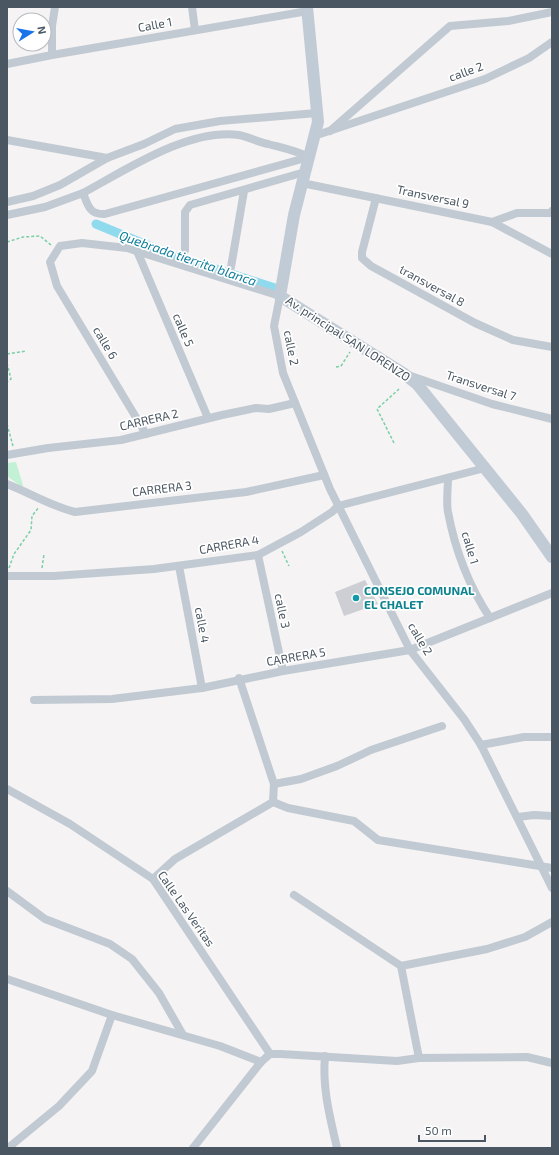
<svg xmlns="http://www.w3.org/2000/svg" width="559" height="1155" font-family="'Exo 2',sans-serif">
  <rect width="100%" height="100%" fill="#f5f3f3"/>
  <!-- green -->
  <polygon fill="#c3f1d5" points="16,462 23,485 22,487 7,476 7,463"/>
  <g fill="none" stroke-linecap="round" stroke-linejoin="round">
    <!-- canal -->
    <polyline stroke="#90daee" stroke-width="9" points="96,224 166,253 281,290"/>
  </g>
  <!-- building -->
  <polygon fill="#cdcfd5" points="365,580 378,604 344,616 335,592"/>
  <g fill="none" stroke-linecap="round" stroke-linejoin="round">
    <!-- path -->
    <g stroke="#7ad0a6" stroke-width="1.5" stroke-dasharray="3 2" stroke-linecap="butt">
      <polyline points="7,242 23,237 40,236 51,245"/>
      <polyline points="7,354 26,351"/>
      <polyline points="7,363 11,379 7,382"/>
      <polyline points="336,367 341,366 350,352"/>
      <polyline points="7,424 13,446"/>
      <polyline points="394,443 377,409 399,389"/>
      <polyline points="282,551 289,566"/>
      <polyline points="9,568 14,554 31,530 32,516 39,507"/>
      <polyline points="42,568 44,554"/>
    </g>
    <!-- street -->
    <g stroke="#c1cad2" stroke-width="8">
      <polyline points="192,7 195,30"/>
      <polyline points="52,55 52,26 55,7"/>
      <polyline points="7,64 52,55 308,11"/>
      <polyline points="330,131 450,26 508,21 552,12"/>
      <polyline points="314,136 485,79 529,58 552,42"/>
      <polyline points="7,140 107,158"/>
      <polyline points="302,183 492,222 552,254"/>
      <path d="M83,193C126,170 188,128 239,135C249,137 258,142 268,144C283,148 294,150 309,157"/>
      <polyline points="376,198 362,252 362,258 371,266 475,323 513,340 552,347"/>
      <polyline points="7,202 33,196 60,185 107,158 144,144 175,129 220,121 317,113"/>
      <path d="M7,215L45,207L83,193C88,206 90,215 105,214L309,157"/>
      <polyline points="492,222 517,213 551,213 552,211"/>
      <polyline points="185,250 185,212 190,205 305,172"/>
      <polyline points="137,251 208,418"/>
      <polyline points="231,267 244,191"/>
      <polyline points="411,376 492,404 552,419"/>
      <polyline points="146,434 57,286 50,262 60,246 82,243 127,248 280,296 274,326 283,373 330,489 410,650 464,719 481,745 552,888"/>
      <polyline points="7,455 48,448 121,440 222,415 256,408 269,409 295,403"/>
      <path d="M448,478C448,489 446,502 448,512C455,550 469,586 490,618"/>
      <path d="M7,484C30,493 51,506 75,512L246,492L324,475"/>
      <polyline points="258,555 283,671"/>
      <polyline points="179,566 202,688"/>
      <polyline points="7,576 54,576 154,569 258,555 301,532 332,512 338,506 485,468"/>
      <polyline points="34,700 112,699 202,688 283,671 410,650 552,593"/>
      <polyline points="481,745 524,737 552,737"/>
      <polyline points="274,784 301,779 337,766 371,750 442,726"/>
      <polyline points="7,789 70,824 153,879 270,1054"/>
      <polyline points="273,802 288,808 354,821 378,840 552,868"/>
      <polyline points="518,817 534,815 552,816"/>
      <polyline points="153,879 175,859 273,802 274,784 239,678"/>
      <polyline points="7,891 45,919 110,944 132,959 159,993 183,1035"/>
      <polyline points="294,895 401,966 419,1058"/>
      <polyline points="401,966 487,949 525,937 552,922"/>
      <polyline points="7,979 112,1015 220,1046 261,1062"/>
      <path d="M325,1056C322,1088 330,1117 337,1148"/>
      <polyline points="8,1148 59,1106 92,1071 112,1015"/>
      <polyline points="193,1148 261,1062 270,1054 281,1054 397,1061 419,1058 527,1057 552,1063"/>
    </g>
    <!-- secondary -->
    <polyline stroke="#c1cbd6" stroke-width="12" points="307,7 318,122 294,215 280,296 403,373 417,384 522,514 552,557"/>
  </g>
  <!-- markers -->
  <circle fill="#0f9aa8" stroke="#fff" stroke-width="1.5" cx="356" cy="598" r="4"/>
  <g text-anchor="middle" stroke-width="3.5" stroke-linejoin="round" paint-order="stroke">
    <!-- street labels -->
    <g font-size="12" fill="#4a5661" stroke="#fff">
      <text transform="translate(155 25) rotate(-10)" y="4">Calle 1</text>
      <text transform="translate(466 72) rotate(-20)" y="4">calle 2</text>
      <text transform="translate(433 197) rotate(12)" y="4">Transversal 9</text>
      <text transform="translate(432 286) rotate(29)" y="4">transversal 8</text>
      <text transform="translate(183 330) rotate(67)" y="4">calle 5</text>
      <text transform="translate(348 339) rotate(33)" y="4">Av. principal SAN LORENZO</text>
      <text transform="translate(105 343) rotate(59)" y="4">calle 6</text>
      <text transform="translate(291 348) rotate(79)" y="4">calle 2</text>
      <text transform="translate(481 386) rotate(18)" y="4">Transversal 7</text>
      <text transform="translate(149 420) rotate(-13)" y="4">CARRERA 2</text>
      <text transform="translate(162 489) rotate(-7)" y="4">CARRERA 3</text>
      <text transform="translate(229 545) rotate(-10)" y="4">CARRERA 4</text>
      <text transform="translate(470 548) rotate(74)" y="4">calle 1</text>
      <text transform="translate(282 611) rotate(78)" y="4">calle 3</text>
      <text transform="translate(202 625) rotate(79)" y="4">calle 4</text>
      <text transform="translate(420 639) rotate(59)" y="4">calle 2</text>
      <text transform="translate(296 657) rotate(-10)" y="4">CARRERA 5</text>
      <text transform="translate(186 909) rotate(55)" y="4">Calle Las Veritas</text>
    </g>
    <!-- culture labels -->
    <g font-size="12" font-weight="bold" fill="#0d838f" stroke="#fff" text-anchor="start">
      <text x="364" y="595">CONSEJO COMUNAL<tspan x="364" dy="14">EL CHALET</tspan></text>
    </g>
    <!-- water labels -->
    <g font-size="13" font-style="italic" fill="#0c7c9b" stroke="#fff">
      <text transform="translate(188 258) rotate(19)" y="5">Quebrada tierrita blanca</text>
    </g>
  </g>
  <!-- border -->
  <rect width="559" height="1155" fill="none" stroke="#4a5661" stroke-width="16"/>
  <!-- north arrow -->
  <g transform="translate(32 32) rotate(79)"><circle r="19" fill="#ffffff" stroke="#b7bbc0"/>
  <path d="M0-3L7 15L0 10L-7 15Z" fill="#1a73e8"/>
  <text y="-6" font-size="11" font-weight="bold" text-anchor="middle" fill="#4a5661">N</text>
  </g>
  <!-- scale -->
  <path d="M419 1135v6h66v-6" fill="none" stroke="#4a5661" stroke-width="2"/>
  <text x="425" y="1135" font-size="12" fill="#4a5661" stroke="#ffffff" stroke-width="3" paint-order="stroke">50 m</text>
</svg>
